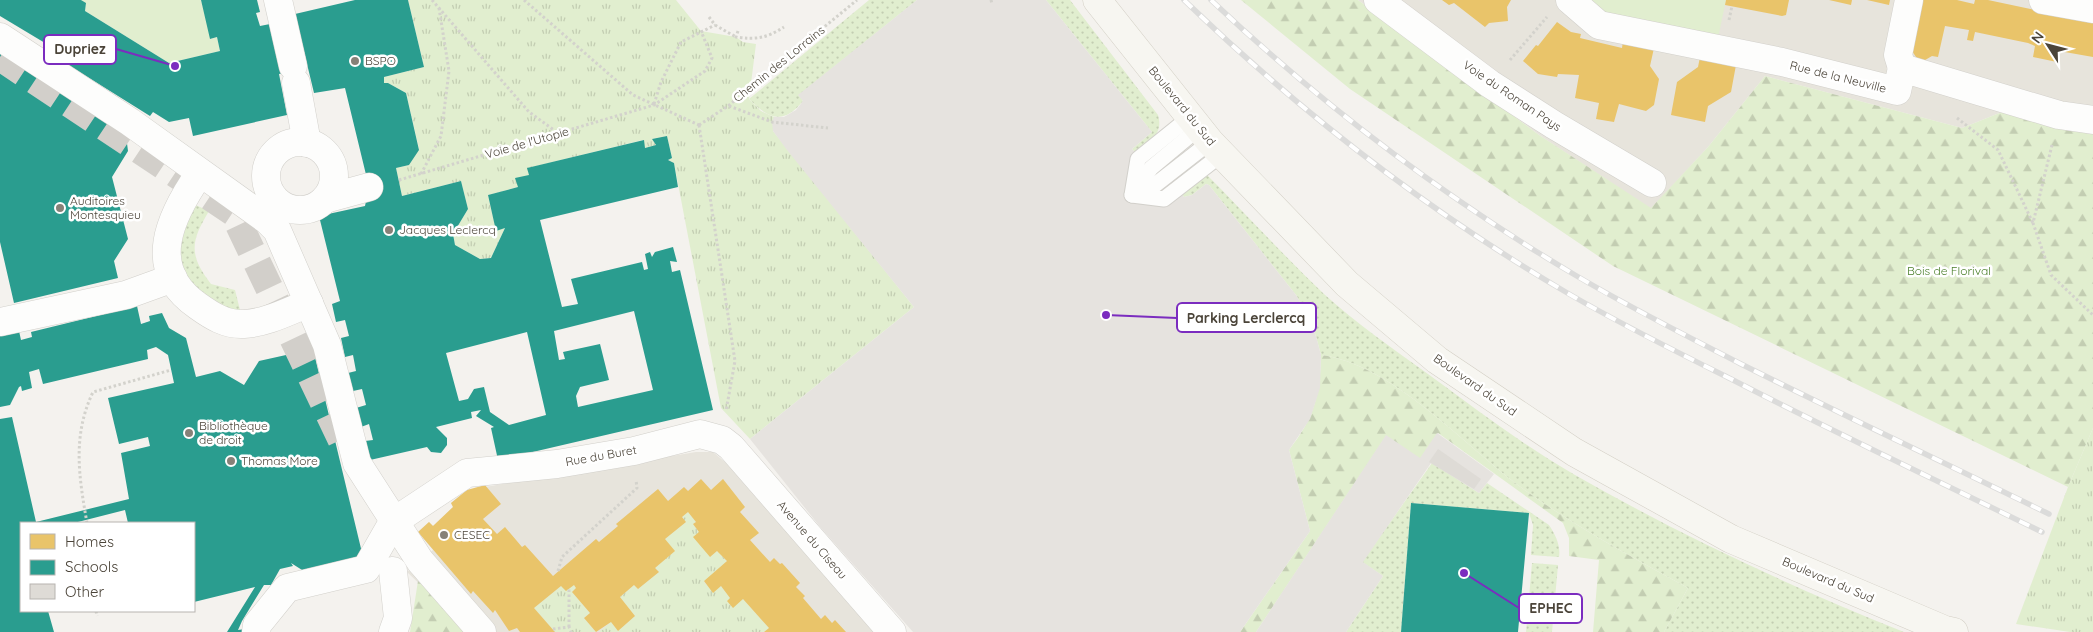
<svg xmlns="http://www.w3.org/2000/svg" width="2093" height="632" font-family="Quicksand,sans-serif">
  <defs>
    <pattern id="grass-dots" width="8" height="8" patternUnits="userSpaceOnUse" patternTransform="scale(1.25)"><rect width="8" height="8" fill="#e1eecf"/><path d="M2 2h.1M6 6h.1" fill="none" stroke="#c3cdb2" stroke-width="1.8" stroke-linecap="round"/></pattern>
    <pattern id="forest-firs" width="22" height="20" patternUnits="userSpaceOnUse" patternTransform="scale(1.25)"><rect width="22" height="20" fill="#e1eecf"/><path d="M5 1l3.5 6h-7zM16 11l3.5 6h-7z" fill="#c3cdb2"/></pattern>
    <pattern id="park-tufts" width="24" height="20" patternUnits="userSpaceOnUse" patternTransform="scale(1.25)"><rect width="24" height="20" fill="#e1eecf"/><path d="M3 7l-1-3M5 7V3M7 7l1-3M15 17l-1-3M17 17v-4M19 17l1-3" fill="none" stroke="#c3cdb2"/></pattern>
  </defs>
  <rect width="100%" height="100%" fill="#f4f2ee"/>
  <!-- residential -->
  <g fill="#e7e4dc">
    <polygon points="1358,0 2093,0 2093,130 2002,112 1962,128 1765,76 1708,147 1651,209 1539,135"/>
    <polygon points="696,452 713,452 726,463 875,632 470,632 407,572 433,550 418,532 429,522 433,526 453,507 451,503 467,490"/>
  </g>
  <!-- grass -->
  <g fill="url(#grass-dots)">
    <path d="M869,0H917L799,95L803,101C783,126 768,118 749,99Z"/>
    <path d="M1046,0H1070L1158,115C1164,135 1149,141 1135,152L1132,149L1152,132Z"/>
    <path d="M1205,173C1245,213 1283,255 1324,294C1356,323 1393,349 1428,374C1476,409 1524,446 1575,475C1680,535 1791,587 1904,632H1664L1688,588C1632,557 1574,526 1522,488C1466,447 1392,364 1321,355L1312,322L1296,295L1209,185L1206,184L1192,195L1184,197L1182,194Z"/>
    <path d="M191,203L209,211C191,241 188,254 211,284L235,290L240,310L230,313L218,310L178,270L182,219Z"/>
    <path d="M1432,463L1479,493L1487,483L1549,525C1555,534 1561,546 1559,557L1531,555L1533,525L1529,513L1411,503L1401,632H1346L1383,576L1362,562Z"/>
    <polygon points="1532,563 1558,565 1552,632 1526,632"/>
  </g>
  <!-- forest -->
  <g fill="url(#forest-firs)">
    <polygon points="1241,0 1358,0 1539,135 1651,208 1708,147 1765,76 1962,128 2002,112 2093,130 2093,428 2068,487 1613,266 1350,89"/>
    <path d="M1321,355C1392,364 1466,447 1522,488C1574,526 1632,557 1688,588L1664,632H1593L1599,560L1569,556V538L1563,523L1438,433L1420,459L1386,436L1256,632H1240L1310,531L1289,450C1314,418 1320,396 1321,355Z"/>
    <polygon points="418,581 470,632 410,632"/>
  </g>
  <!-- park -->
  <g fill="url(#park-tufts)">
    <polygon points="408,0 676,0 701,31 736,37 743,42 756,44 749,99 761,111 774,117 773,131 914,307 750,439 721,408 674,163 668,160 672,158 667,136 652,139 656,145 645,148 643,140 528,168 529,175 518,187 488,195 496,230 505,228 491,258 480,259 455,245 453,234 468,209 461,181 402,196 396,168 409,165 419,149 406,93 388,83 384,83 384,77 424,67"/>
    <polygon points="2093,428 2093,632 2070,632 2016,624 2068,487"/>
    <polygon points="688,512 696,522 693,524 699,532 711,556 717,551 727,561 704,582 713,592 721,586 730,598 743,599 769,628 764,632 599,632 611,622 618,631 635,616 620,597 634,585 638,589 659,572 655,568 674,551 665,539 686,522 682,517"/>
    <polygon points="574,585 576,588 572,592 590,613 584,618 596,632 555,632 534,608 561,586"/>
  </g>
  <!-- garden -->
  <g fill="#e1eecf">
    <polygon points="81,0 201,0 211,39 217,37 220,51 169,63 85,11 86,4"/>
    <polygon points="1583,0 1726,0 1718,38 1602,12"/>
  </g>
  <!-- parking -->
  <g fill="#e6e3df">
    <polygon points="917,0 1046,0 1152,132 1132,149 1135,152 1157,135 1197,181 1182,194 1184,197 1192,195 1206,184 1209,185 1296,295 1312,322 1321,355 1320,388 1310,419 1289,450 1310,531 1240,632 913,632 821,528 750,439 914,307 787,150 773,131 772,122 774,117 784,117 796,110 803,101 798,95"/>
    <polygon points="1437,433 1494,474 1479,493 1431,463 1363,562 1383,576 1346,632 1256,632 1386,435 1420,458"/>
  </g>
  <!-- homes -->
  <g fill="#e9c46a">
    <polygon points="1442,0 1511,0 1507,7 1508,21 1489,23 1485,27 1454,3 1449,5"/>
    <polygon points="1726,0 1789,0 1786,15 1782,16 1725,5"/>
    <polygon points="1829,0 1852,0 1851,5"/>
    <polygon points="1867,0 1890,0 1889,5"/>
    <polygon points="1916,0 1957,0 1974,4 1975,0 1988,0 2093,22 2093,57 2059,51 2057,62 2033,57 2035,46 2028,43 1975,32 1973,41 1967,40 1969,30 1945,26 1938,57 1932,56 1920,63 1912,51"/>
    <polygon points="1557,22 1571,32 1581,34 1580,38 1622,48 1623,41 1654,48 1650,66 1659,79 1654,105 1646,111 1619,104 1614,122 1596,119 1599,103 1575,98 1579,75 1558,74 1557,77 1538,74 1523,61 1536,45 1538,46"/>
    <polygon points="1700,57 1736,65 1731,92 1708,106 1705,122 1671,115 1677,82 1698,67"/>
    <polygon points="701,479 711,490 723,479 745,507 740,512 759,533 750,540 770,562 774,558 780,564 782,563 800,583 796,587 805,596 803,598 821,619 825,615 832,623 835,620 846,632 764,632 769,628 743,599 733,608 727,601 730,598 721,586 713,593 704,581 727,561 717,551 710,557 693,537 699,532 693,524 696,522 688,512 682,517 686,522 665,539 675,551 655,568 659,572 638,589 634,585 620,597 635,616 618,631 611,622 596,632 584,618 590,613 572,592 576,588 574,585 566,591 561,586 534,608 555,632 520,632 517,628 509,631 495,610 493,613 473,591 471,594 418,532 429,522 433,526 453,507 451,503 467,490 485,485 501,504 483,519 497,534 505,527 522,547 525,545 553,576 596,539 599,542 618,526 616,524 658,489 668,501 684,487 688,491"/>
  </g>
  <!-- schools -->
  <g fill="#2a9d8f" fill-rule="evenodd">
    <polygon points="0,0 81,0 86,3 85,11 169,63 220,51 217,37 210,39 201,0 257,0 260,12 256,13 260,26 270,24 283,73 279,74 287,115 193,136 189,118 169,122 153,112 150,116 54,56 61,45 49,37 45,43 0,16"/>
    <path d="M355,0H408L424,67L384,77V83H388L406,93L419,150L409,165L396,168L402,196L461,181L468,209L453,234L455,245L480,259L491,258L505,228L496,231L488,195L518,187L515,178L529,175L527,168L644,140L645,148L656,145L652,139L667,136L672,158L668,160L674,163L678,187L540,220L562,307L578,304L571,279L642,262L644,270L648,269L645,254L650,252L652,257L655,252L673,247L677,262L670,261L672,272L680,270L713,410L498,460L491,428L494,427L476,416L481,410L471,412L472,418L436,427L447,438V445L441,453L431,452L427,447L370,460L365,441L373,440L369,424L361,427L356,408L366,405L362,389L353,391L348,373L356,371L353,355L345,357L341,338L349,336L345,320L336,322L332,304L340,301L319,216L365,206L369,187L345,88L314,93L295,14ZM634,311L653,390L578,407L576,396L580,387L609,380L600,344L563,352L565,359L559,360L554,331ZM527,332L546,415L509,425L490,412L484,387L474,389L468,399L459,401L446,353Z"/>
    <polygon points="0,52 73,97 77,113 93,110 125,128 128,151 112,177 128,239 114,261 118,278 14,303 0,242"/>
    <polygon points="137,306 141,324 150,321 149,316 162,313 169,328 186,338 196,377 220,371 244,385 259,361 313,349 364,561 310,575 291,563 293,566 280,569 271,585 264,585 242,621 238,630 245,629 246,632 227,632 255,587 194,602 194,523 128,523 125,510 74,523 21,523 21,611 48,611 54,632 0,632 0,419 12,417 36,522 129,499 121,453 150,446 148,437 119,444 108,398 174,383 168,355 156,347 147,350 148,359 43,384 39,369 29,372 32,388 22,391 21,386 19,387 10,405 0,407 0,336 19,331 21,340 32,337 31,332"/>
    <polygon points="1411,503 1529,513 1518,632 1401,632"/>
  </g>
  <!-- building -->
  <polygon fill="#dedbd6" points="1438,449 1481,479 1474,489 1429,462"/>
  <g fill="none" stroke-linecap="round" stroke-linejoin="round">
    <!-- street-tunnel -->
    <polyline stroke="#d2cfca" stroke-width="28" stroke-dasharray="28 14" stroke-linecap="butt" points="0,57 233,212 347,451"/>
    <!-- lane casing -->
    <g stroke="#d2d0cb" stroke-width="17">
      <g id="lane">
        <polyline points="1135,191 1151,168 1199,128"/>
        <polyline points="1134,194 1155,185 1210,142"/>
        <polyline points="1132,195 1164,199 1222,154"/>
        <polyline points="1132,195 1138,159 1190,117"/>
      </g>
    </g>
    <!-- street casing -->
    <g stroke="#d2d0cb" stroke-width="29">
      <g id="street">
        <polyline points="278,0 293,66"/>
        <polyline points="1378,0 1490,84 1554,125 1652,183"/>
        <polyline points="1570,0 1599,25 1782,62 1897,91 1902,68 2059,115 2093,120"/>
        <polyline points="2043,0 2093,9"/>
        <polyline points="0,37 130,122 267,220 277,230 327,345 357,463 420,561 482,632"/>
        <polyline points="1902,68 1898,55 1909,0"/>
        <polyline points="296,83 307,143"/>
        <circle cx="300" cy="176" r="34"/>
        <path d="M200,173C170,216 144,269 198,306C212,316 226,325 244,324C266,323 289,311 309,303"/>
        <polyline points="325,199 369,187"/>
        <polyline points="0,322 126,295 173,278"/>
        <polyline points="256,632 257,625 287,588 366,569 393,522 467,473 557,464 634,451 700,434 722,440 731,447 892,632"/>
        <polyline points="393,632 398,618 393,571"/>
      </g>
    </g>
    <!-- secondary casing -->
    <g stroke="#d3cfc5" stroke-width="29">
      <polyline id="secondary" points="1097,0 1210,142 1347,284 1437,360 1574,452 1731,539 1945,630 1954,632"/>
    </g>
    <!-- path -->
    <g stroke="#d3d2cc" stroke-width="3" stroke-dasharray="2.5 2.5" stroke-linecap="butt">
      <polyline points="432,0 529,112 558,133"/>
      <polyline points="524,0 633,95 699,125"/>
      <polyline points="991,0 992,4"/>
      <polyline points="709,17 715,25 736,37"/>
      <polyline points="1729,20 1732,6"/>
      <path d="M738,31L736,37C756,40 767,38 784,27"/>
      <polyline points="1510,60 1547,17"/>
      <polyline points="654,104 661,82 681,42 715,25"/>
      <polyline points="729,106 772,122 828,128"/>
      <polyline points="1957,118 1998,150 2033,223"/>
      <polyline points="699,125 735,361 726,411"/>
      <polyline points="699,125 728,106 857,0"/>
      <polyline points="2052,145 2033,223 2051,275 2093,315"/>
      <polyline points="421,174 441,136 449,71 439,8"/>
      <polyline points="399,180 654,105 705,71 712,58 701,31"/>
      <path d="M87,523C79,477 72,436 93,392L171,370"/>
      <polyline points="558,571 562,557 637,488 636,480"/>
      <polyline points="96,611 97,616"/>
      <polyline points="569,627 569,588"/>
      <polyline points="553,629 569,627 571,632"/>
    </g>
    <!-- lane -->
    <use href="#lane" stroke="#fdfdfc" stroke-width="15"/>
    <!-- street -->
    <use href="#street" stroke="#fdfdfc" stroke-width="28"/>
    <!-- secondary -->
    <use href="#secondary" stroke="#f7f6f1" stroke-width="28"/>
    <!-- rail casing -->
    <g stroke="#dbdbda" stroke-width="5.5">
      <g id="rail">
        <path d="M1184,0C1300,112 1425,209 1564,291C1618,323 1675,351 1731,379C1834,432 1938,481 2042,532"/>
        <path d="M1211,0C1322,105 1444,197 1575,275C1629,307 1685,335 1741,364C1843,415 1947,464 2049,514"/>
      </g>
    </g>
    <!-- rail -->
    <use href="#rail" stroke="#fff" stroke-width="4" stroke-dasharray="11" stroke-linecap="butt"/>
  </g>
  <!-- markers -->
  <g fill="#868178" stroke="#fff" stroke-width="2">
    <circle cx="355" cy="61" r="5"/>
    <circle cx="60" cy="208" r="5"/>
    <circle cx="389" cy="230" r="5"/>
    <circle cx="189" cy="433" r="5"/>
    <circle cx="231" cy="461" r="5"/>
    <circle cx="444" cy="535" r="5"/>
  </g>
  <g text-anchor="middle" stroke-width="5" stroke-linejoin="round" paint-order="stroke">
    <!-- poi labels -->
    <g font-size="12" fill="#4b4439" stroke="#fff" text-anchor="start">
      <text x="365" y="65">BSPO</text>
      <text x="70" y="205">Auditoires<tspan x="70" dy="14">Montesquieu</tspan></text>
      <text x="399" y="234">Jacques Leclercq</text>
      <text x="199" y="430">Bibliothèque<tspan x="199" dy="14">de droit</tspan></text>
      <text x="241" y="465">Thomas More</text>
      <text x="454" y="539">CESEC</text>
    </g>
    <!-- street labels -->
    <g font-size="12" fill="#4b4439" stroke="#fff">
      <text transform="translate(779 64) rotate(-39)" y="4">Chemin des Lorrains</text>
      <text transform="translate(1838 77) rotate(14)" y="4">Rue de la Neuville</text>
      <text transform="translate(1512 96) rotate(34)" y="4">Voie du Roman Pays</text>
      <text transform="translate(1182 106) rotate(51)" y="4">Boulevard du Sud</text>
      <text transform="translate(527 143) rotate(-16)" y="4">Voie de l'Utopie</text>
      <text transform="translate(1475 385) rotate(35)" y="4">Boulevard du Sud</text>
      <text transform="translate(601 456) rotate(-10)" y="4">Rue du Buret</text>
      <text transform="translate(812 540) rotate(49)" y="4">Avenue du Ciseau</text>
      <text transform="translate(1828 580) rotate(23)" y="4">Boulevard du Sud</text>
    </g>
    <!-- park labels -->
    <g font-size="12" fill="#4a7f2a" stroke="#fff">
      <text x="1949" y="275">Bois de Florival</text>
    </g>
  </g>
  <!-- callouts -->
  <path fill="none" stroke="#7b2cbf" stroke-width="2" d="M175 66L116 49M1106 315L1177 318M1464 573L1519 608"/>
  <g fill="#7b2cbf" stroke="#fff" stroke-width="2">
    <circle cx="175" cy="66" r="5"/>
    <circle cx="1106" cy="315" r="5"/>
    <circle cx="1464" cy="573" r="5"/>
  </g>
  <g fill="#fff" stroke="#7b2cbf" stroke-width="2">
    <rect x="44" y="35" width="72" height="29" rx="5"/>
    <rect x="1177" y="303" width="139" height="29" rx="5"/>
    <rect x="1519" y="594" width="63" height="29" rx="5"/>
  </g>
  <g font-size="14" text-anchor="middle" font-weight="bold" fill="#4b4439">
    <text x="80" y="54">Dupriez</text>
    <text x="1246" y="323">Parking Lerclercq</text>
    <text x="1551" y="613">EPHEC</text>
  </g>
  <!-- legend -->
  <rect x="20" y="522" width="175" height="90" fill="#ffffff" stroke="#b7b4b0"/>
  <rect x="30" y="534" width="25" height="15" fill="#e9c46a" stroke="#b7b4b0"/>
  <text x="65" y="547" font-size="15" fill="#4b4439">Homes</text>
  <rect x="30" y="560" width="25" height="15" fill="#2a9d8f" stroke="#b7b4b0"/>
  <text x="65" y="572" font-size="15" fill="#4b4439">Schools</text>
  <rect x="30" y="584" width="25" height="15" fill="#dedbd6" stroke="#b7b4b0"/>
  <text x="65" y="597" font-size="15" fill="#4b4439">Other</text>
  <!-- north arrow -->
  <g transform="translate(2048 45) rotate(306)" stroke="#ffffff" stroke-width="4" paint-order="stroke">
  <path d="M0-4L9 19L0 12L-9 19Z" fill="#4b4439"/>
  <text y="-8" font-size="14" font-weight="bold" text-anchor="middle" fill="#4b4439">N</text>
  </g>
</svg>
